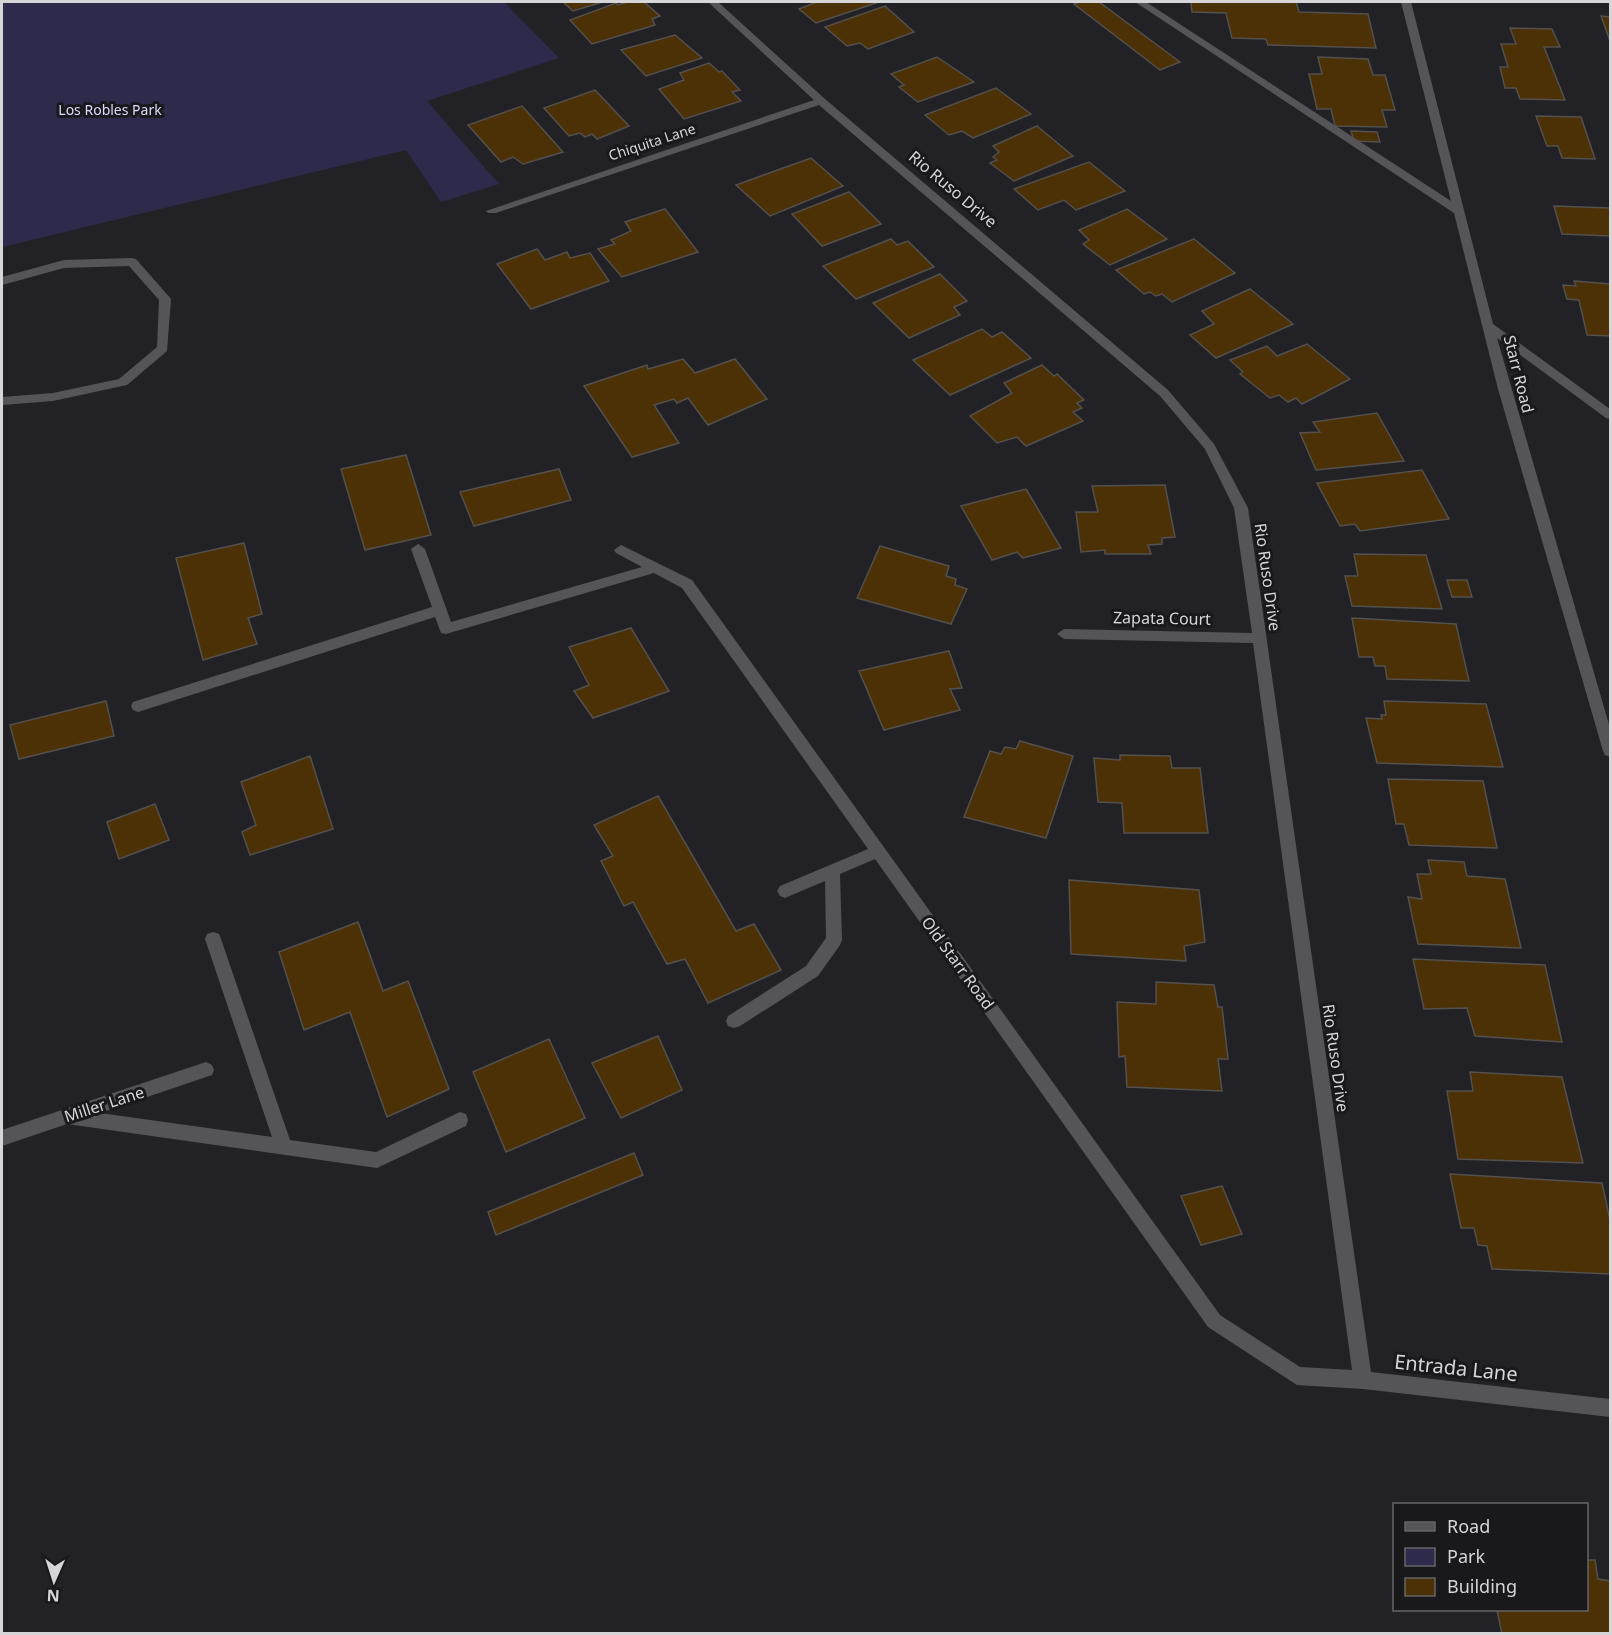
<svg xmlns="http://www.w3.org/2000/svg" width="1612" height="1635" font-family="'Noto Sans',sans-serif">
  <rect width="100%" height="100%" fill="#222226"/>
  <!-- green -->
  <polygon fill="#2e2a4b" points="2,2 504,2 559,58 427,101 499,184 441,202 406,150 2,247"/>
  <!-- building -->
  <g fill="#4c3006" stroke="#53504d" stroke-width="1.5">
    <polygon points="563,2 603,2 573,11"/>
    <polygon points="628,2 644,2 660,16 652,19 655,25 592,44 570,20 616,3 618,5"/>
    <polygon points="817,2 879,2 816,23 799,9"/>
    <polygon points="1080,2 1099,2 1180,62 1160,70 1074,4"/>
    <polygon points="1191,2 1296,2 1299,12 1368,14 1376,48 1268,45 1266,39 1232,38 1226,13 1192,12"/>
    <polygon points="885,6 914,32 868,49 860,43 847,46 825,27"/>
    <polygon points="1601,16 1610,17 1610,41"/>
    <polygon points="1510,28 1552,29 1560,47 1544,47 1565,100 1520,99 1516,88 1505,88 1500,67 1508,67 1501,44 1516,44"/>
    <polygon points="675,35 702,58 646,76 621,50"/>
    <polygon points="937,57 974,82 918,102 899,87 904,85 891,74"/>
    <polygon points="1318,57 1368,59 1373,75 1385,75 1395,110 1382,110 1387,127 1335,126 1331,109 1317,109 1309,74 1322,74"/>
    <polygon points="709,63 719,72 722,71 740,90 732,92 741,101 684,119 659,89 684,80 680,73"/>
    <polygon points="996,88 1031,114 973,138 962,131 949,135 925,115"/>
    <polygon points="595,90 629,126 597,139 592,134 585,137 580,133 569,136 544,108"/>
    <polygon points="522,106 563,152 523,164 513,157 501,162 468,125"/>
    <polygon points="1536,116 1581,117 1595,159 1562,158 1558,146 1547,146"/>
    <polygon points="1037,126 1073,156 1014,181 990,163 997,160 993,157 999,152 993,146"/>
    <polygon points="1351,131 1377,132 1380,142 1354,141"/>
    <polygon points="811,158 843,186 770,216 736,185"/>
    <polygon points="1089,162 1125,191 1076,210 1064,200 1038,210 1014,189"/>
    <polygon points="849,192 881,224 822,246 792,214"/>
    <polygon points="1554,206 1610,208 1610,236 1562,234"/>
    <polygon points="665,209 698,252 622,277 598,249 615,244 611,240 631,231 625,222"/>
    <polygon points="1127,209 1167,239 1110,265 1083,244 1089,240 1079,230"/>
    <polygon points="891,239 897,245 908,241 934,267 856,299 823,266"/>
    <polygon points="1194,239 1235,273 1172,302 1162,294 1156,296 1150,292 1144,294 1116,270"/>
    <polygon points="537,249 545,260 567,252 570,258 590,253 609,281 531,309 497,264"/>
    <polygon points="940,274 967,301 954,307 960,315 909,338 873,303"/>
    <polygon points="1574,281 1610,284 1610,336 1587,335 1579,300 1567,299 1563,285 1576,286"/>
    <polygon points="1250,289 1293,324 1216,358 1190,335 1214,324 1202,311"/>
    <polygon points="982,329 992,337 1002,332 1031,358 950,395 913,360"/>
    <polygon points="1307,344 1350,379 1302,404 1296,398 1288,402 1279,395 1270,398 1240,374 1243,372 1230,360 1267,346 1277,356"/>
    <polygon points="683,359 695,373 735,359 767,399 708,425 688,398 677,403 674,399 654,405 679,443 632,457 584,386 647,365 648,369"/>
    <polygon points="1042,365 1054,376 1057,374 1084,400 1077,403 1082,408 1073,412 1083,421 1026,446 1017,437 997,443 970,416 1012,393 1004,383"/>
    <polygon points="1377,413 1404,461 1316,470 1300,433 1320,432 1313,422"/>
    <polygon points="406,455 431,535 365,550 341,469"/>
    <polygon points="559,469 571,500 474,526 460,492"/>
    <polygon points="1422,470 1449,519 1360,531 1355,524 1340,526 1317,483"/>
    <polygon points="1165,485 1175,537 1162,538 1162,544 1148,545 1151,554 1105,554 1105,550 1081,552 1076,512 1098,512 1092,486"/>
    <polygon points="1026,489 1061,548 1023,558 1017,552 992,560 961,506"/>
    <polygon points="244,543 262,614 248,618 257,644 203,660 176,558"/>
    <polygon points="880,546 949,566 946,576 956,579 955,585 967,589 951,624 857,598"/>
    <polygon points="1354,554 1426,555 1442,609 1352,606 1345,576 1358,576"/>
    <polygon points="1447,580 1467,580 1472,597 1452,597"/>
    <polygon points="1352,618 1456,624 1469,681 1387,679 1385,666 1375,666 1373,657 1359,657"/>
    <polygon points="631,628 669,691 593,718 574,691 589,685 569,647"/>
    <polygon points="949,651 962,688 950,689 960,710 884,730 859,671"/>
    <polygon points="106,701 114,736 19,759 10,725"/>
    <polygon points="1384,701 1486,704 1503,767 1377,763 1366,718 1382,719 1381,715 1386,715"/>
    <polygon points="1020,741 1073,756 1046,838 964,817 990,751 1001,754 1005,747 1016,749"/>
    <polygon points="1120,755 1170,756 1172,768 1200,768 1208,833 1124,833 1122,803 1098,802 1094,758 1120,760"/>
    <polygon points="310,756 333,829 250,855 242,832 256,825 241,782"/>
    <polygon points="1388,779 1483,781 1497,848 1409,845 1404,824 1396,824"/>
    <polygon points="658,796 736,931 754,924 781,970 708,1003 685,959 667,964 633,902 624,906 601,861 613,856 594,825"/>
    <polygon points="155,804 169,840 119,859 107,822"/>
    <polygon points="1428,860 1464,862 1467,876 1505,879 1521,948 1418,944 1408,897 1422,899 1417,874 1431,874"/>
    <polygon points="1069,880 1199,890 1205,942 1184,946 1186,961 1071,954"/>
    <polygon points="358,922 383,991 408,981 449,1089 387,1117 350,1012 304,1030 279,952"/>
    <polygon points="1413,959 1545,965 1562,1042 1475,1036 1467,1008 1424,1009"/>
    <polygon points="1156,982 1214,985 1218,1007 1222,1007 1228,1059 1218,1059 1222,1091 1127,1087 1125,1056 1119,1057 1117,1002 1156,1004"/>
    <polygon points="658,1036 682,1090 621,1118 592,1063"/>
    <polygon points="549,1039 585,1118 506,1152 473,1072"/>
    <polygon points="1470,1072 1562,1077 1583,1163 1458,1159 1447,1091 1473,1091"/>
    <polygon points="634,1153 643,1175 496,1235 488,1212"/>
    <polygon points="1450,1174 1602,1183 1610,1220 1610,1274 1492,1269 1487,1246 1478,1245 1474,1228 1461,1228"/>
    <polygon points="1222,1186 1242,1234 1201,1245 1181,1196"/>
    <polygon points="1586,1560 1595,1560 1598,1579 1610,1581 1610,1634 1502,1634 1497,1610 1586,1610"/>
  </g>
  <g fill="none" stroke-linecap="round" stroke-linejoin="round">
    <!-- minor -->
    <g fill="#555559" fill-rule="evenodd">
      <polygon points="708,2 718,2 825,99 1168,390 1214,444 1248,508 1371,1372 1610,1399 1610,1417 1363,1389 1297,1385 1208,1327 875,859 840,874 842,940 840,945 818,976 740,1026 734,1028 728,1026 726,1021 728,1016 806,966 826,938 825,881 785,898 780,896 777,891 780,886 868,849 682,588 654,573 446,634 441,633 435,617 138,712 133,710 131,706 133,702 432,607 411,549 418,544 425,549 451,622 642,567 616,553 614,550 621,545 692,580 1220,1315 1300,1367 1352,1370 1253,643 1064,639 1057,634 1064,629 1252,633 1234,508 1205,449 1160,396 819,105 496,213 488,213 486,211 814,100"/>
      <polygon points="1135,2 1146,2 1451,201 1401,2 1411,2 1493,324 1610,409 1610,419 1606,418 1497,338 1610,728 1610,757 1605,755 1603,751 1498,389 1454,213"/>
      <polygon points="132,258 136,259 171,299 167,351 127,385 53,401 2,405 2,397 53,393 119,379 157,347 159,300 129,266 64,268 2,285 2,277 64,260"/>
      <polygon points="213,932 219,934 221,939 290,1140 376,1152 460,1112 466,1114 468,1120 466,1126 377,1168 67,1124 2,1146 2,1130 206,1062 212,1065 214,1070 212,1075 100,1113 272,1137 205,939 207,934"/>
    </g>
  </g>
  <g text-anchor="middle" stroke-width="6" stroke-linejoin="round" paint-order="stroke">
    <!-- far-park labels -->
    <g font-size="14" fill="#dddbfd" stroke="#19191c">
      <text x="110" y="115">Los Robles Park</text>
    </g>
    <!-- far-street labels -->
    <g font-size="14" fill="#d6d6d8" stroke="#19191c">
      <text transform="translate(652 142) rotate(-18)" y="5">Chiquita Lane</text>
    </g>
    <!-- street labels -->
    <g font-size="16" fill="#d6d6d8" stroke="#19191c">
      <text transform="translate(953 189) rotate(40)" y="6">Rio Ruso Drive</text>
      <text transform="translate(1519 374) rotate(76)" y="6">Starr Road</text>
      <text transform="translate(1268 577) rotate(82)" y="6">Rio Ruso Drive</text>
      <text transform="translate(1162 618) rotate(1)" y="6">Zapata Court</text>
      <text transform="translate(958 963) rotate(54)" y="6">Old Starr Road</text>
      <text transform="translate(1336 1058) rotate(82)" y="6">Rio Ruso Drive</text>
      <text transform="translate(104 1104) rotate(-18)" y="6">Miller Lane</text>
    </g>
    <!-- near-street labels -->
    <g font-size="20" fill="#d6d6d8" stroke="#19191c">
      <text transform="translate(1456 1368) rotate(6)" y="7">Entrada Lane</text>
    </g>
  </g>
  <!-- border -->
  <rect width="1612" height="1635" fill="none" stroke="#d6d6d8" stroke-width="6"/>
  <!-- legend -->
  <rect x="1393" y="1503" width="195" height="108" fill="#19191c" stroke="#656567" stroke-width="1.5"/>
  <rect x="1405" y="1522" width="30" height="9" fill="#555559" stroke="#656567" stroke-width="1.5"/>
  <text x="1447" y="1533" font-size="18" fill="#d6d6d8">Road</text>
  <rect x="1405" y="1548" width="30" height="18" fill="#2e2a4b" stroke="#656567" stroke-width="1.5"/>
  <text x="1447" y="1563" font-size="18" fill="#d6d6d8">Park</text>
  <rect x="1405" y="1578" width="30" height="18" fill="#4c3006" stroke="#656567" stroke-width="1.5"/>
  <text x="1447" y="1593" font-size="18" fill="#d6d6d8">Building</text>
  <!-- north arrow -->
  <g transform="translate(54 1581) rotate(183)" stroke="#19191c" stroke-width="4.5" paint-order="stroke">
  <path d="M0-4.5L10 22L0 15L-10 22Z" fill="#d6d6d8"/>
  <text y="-9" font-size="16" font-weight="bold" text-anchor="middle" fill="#d6d6d8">N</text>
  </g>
</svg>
